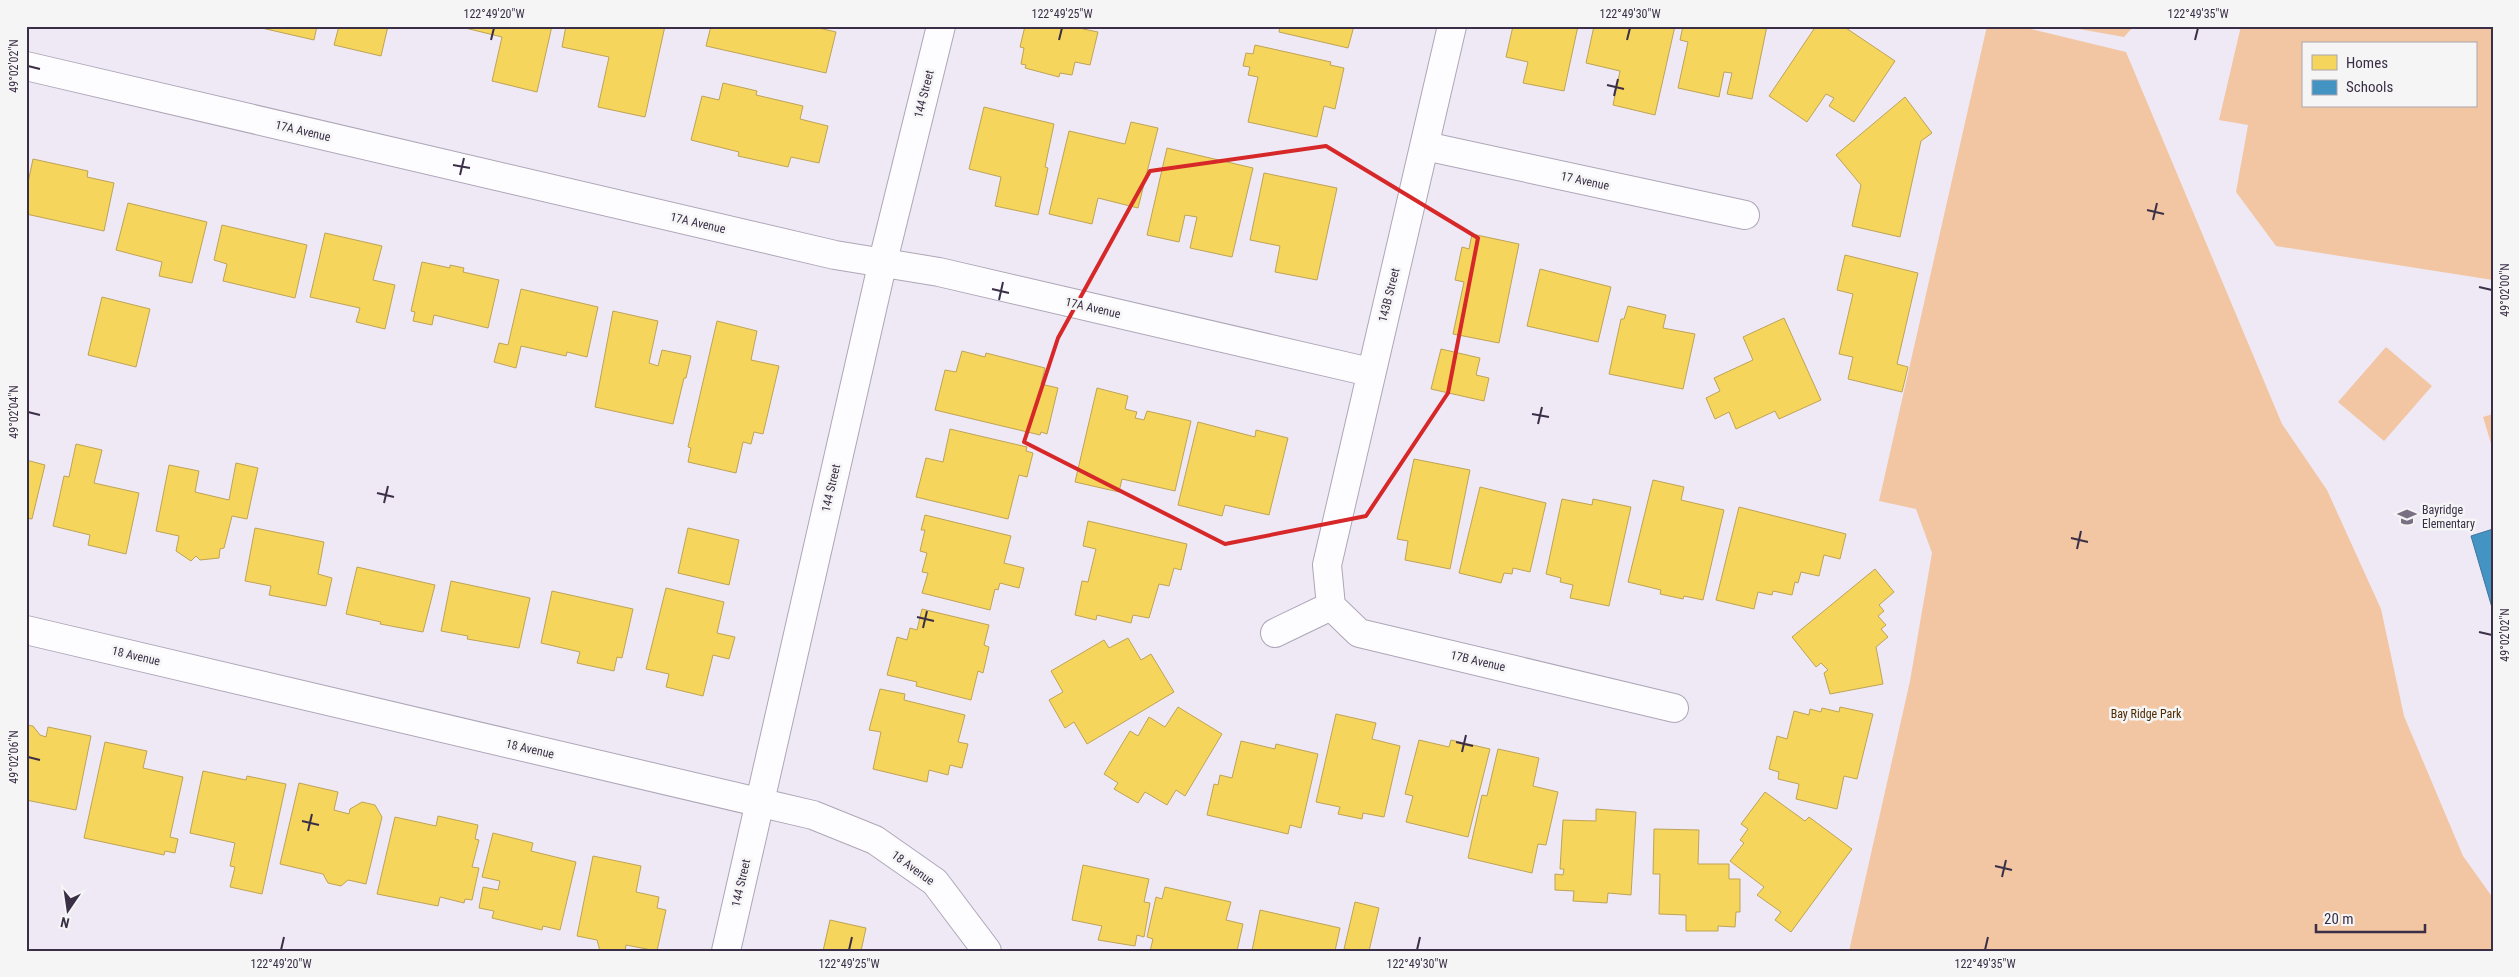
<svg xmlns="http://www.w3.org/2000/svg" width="2519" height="977" font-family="'Roboto Condensed',sans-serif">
  <rect width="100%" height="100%" fill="#efe9f6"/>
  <!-- green -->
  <g fill="#f2c6a2" fill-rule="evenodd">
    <polygon points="1987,26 2019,26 2126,52 2282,424 2327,490 2381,609 2404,716 2463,856 2493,898 2492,951 1849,951 1910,681 1932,553 1916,509 1879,501"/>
    <polygon points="2062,26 2134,26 2124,37"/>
    <path d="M2241,26H2493V280L2276,246L2236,192L2248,125L2219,120ZM2303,44H2475V106H2303Z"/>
    <polygon points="2386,347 2432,386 2384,441 2338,402"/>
    <polygon points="2493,414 2493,450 2483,417"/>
  </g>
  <!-- homes -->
  <g fill="#f6d55c" stroke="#bea356">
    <polygon points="253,26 317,26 314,40"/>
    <polygon points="339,26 388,26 381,56 334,45"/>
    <polygon points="457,26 552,26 537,92 492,81 502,37"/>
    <polygon points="566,26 665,26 645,117 598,107 609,57 562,47"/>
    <polygon points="711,26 810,26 836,32 826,73 706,46"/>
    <polygon points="1025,26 1084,26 1083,29 1098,32 1090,65 1075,62 1072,75 1060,73 1059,77 1025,68 1026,65 1021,64 1024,48 1020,47"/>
    <polygon points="1280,26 1354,26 1348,48 1279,32"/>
    <polygon points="1513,26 1578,26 1564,91 1523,83 1528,62 1506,57"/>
    <polygon points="1594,26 1675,26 1655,115 1613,105 1620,71 1586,63"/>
    <polygon points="1683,26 1767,26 1752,99 1727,94 1732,73 1724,72 1719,97 1678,88 1688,42 1680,40"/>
    <polygon points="1816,26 1843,26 1895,61 1854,122 1829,106 1834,98 1826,94 1807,122 1769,96"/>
    <polygon points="1255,45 1331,62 1330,65 1344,68 1335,109 1324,106 1317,137 1248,122 1258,77 1248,75 1250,67 1243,66 1246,53 1253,54"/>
    <polygon points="723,83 757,91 756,95 803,106 800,119 828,126 819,163 791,157 788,167 738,156 739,152 691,140 702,96 719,100"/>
    <polygon points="1905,97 1932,133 1921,141 1900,237 1852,226 1861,185 1836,155"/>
    <polygon points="984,107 1054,124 1045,167 1048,168 1038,215 995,206 1001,177 969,169"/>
    <polygon points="1131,122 1158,128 1138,208 1098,198 1092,224 1049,214 1069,131 1125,144"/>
    <polygon points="1167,148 1253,168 1232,257 1190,248 1197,217 1185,215 1179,242 1147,235"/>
    <polygon points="33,159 88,171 87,177 114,183 104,231 26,214 26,192"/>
    <polygon points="1264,173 1337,188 1317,280 1275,272 1280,246 1250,240"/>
    <polygon points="128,203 207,222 192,283 159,276 162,262 116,250"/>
    <polygon points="222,225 307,245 295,298 223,281 227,264 214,260"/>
    <polygon points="325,233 382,246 373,280 395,285 385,329 356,322 360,308 310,297"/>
    <polygon points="1472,234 1519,244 1499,343 1453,334 1464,282 1455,280 1462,247 1469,249"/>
    <polygon points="1845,255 1918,273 1897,364 1908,367 1902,392 1848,379 1853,357 1839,354 1853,294 1837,290"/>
    <polygon points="422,262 450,268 450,265 464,268 463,272 499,280 488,328 434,315 432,325 413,321 415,312 411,311"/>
    <polygon points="1540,269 1611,287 1598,342 1527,326"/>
    <polygon points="521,289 598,307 587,357 567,352 566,356 521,346 516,368 494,362 499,343 508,345"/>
    <polygon points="102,297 150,309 136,367 88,355"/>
    <polygon points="1628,306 1666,315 1663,328 1695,334 1683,389 1609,374 1621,319 1624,319"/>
    <polygon points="613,311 658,321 649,363 658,366 662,350 691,356 686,378 684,378 673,424 595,407"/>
    <polygon points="1784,318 1821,400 1779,419 1775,411 1736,429 1729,412 1715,419 1706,398 1720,391 1714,378 1753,360 1743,337"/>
    <polygon points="717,321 757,331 751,360 779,366 763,434 754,432 751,444 743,442 736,473 688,462 691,448 688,447"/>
    <polygon points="1441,349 1480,358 1476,375 1489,378 1484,401 1431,389"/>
    <polygon points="962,351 985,357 986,353 1045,368 1041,384 1058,388 1047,434 1041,432 1040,435 935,410 945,370 956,372"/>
    <polygon points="1097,388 1128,396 1125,409 1137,412 1135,418 1144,420 1147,411 1191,421 1175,491 1122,479 1119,492 1075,482"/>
    <polygon points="1198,422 1255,437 1256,430 1288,438 1269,515 1225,505 1222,516 1178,505"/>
    <polygon points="950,429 1027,447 1026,451 1033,453 1027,477 1019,475 1008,519 916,497 926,458 943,462"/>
    <polygon points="76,444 102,450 94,483 139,493 126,554 88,545 90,535 53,526 64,476 69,477"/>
    <polygon points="1414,459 1470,470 1450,569 1405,560 1408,541 1397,539"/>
    <polygon points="26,460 45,465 32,519 26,518"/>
    <polygon points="236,463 258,468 247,519 232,516 224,548 220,549 219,558 200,560 196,556 191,561 176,551 179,536 156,531 169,465 199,471 195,492 229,500"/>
    <polygon points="1653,480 1684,487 1681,500 1724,510 1703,600 1684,596 1683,599 1660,594 1661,590 1628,582"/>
    <polygon points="1480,487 1546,503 1530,572 1513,568 1512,574 1504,573 1501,583 1459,573"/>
    <polygon points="1562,499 1592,505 1593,499 1631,507 1609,606 1570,598 1573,585 1560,582 1561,578 1546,574"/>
    <polygon points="1739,507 1846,534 1840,559 1824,555 1819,576 1801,572 1798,583 1795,582 1792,595 1773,591 1772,595 1758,592 1754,609 1716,600"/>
    <polygon points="925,515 1011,536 1004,563 1024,568 1019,588 1000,583 998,590 995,589 990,610 922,593 928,573 922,572 927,553 920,551 925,530 921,530"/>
    <polygon points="1088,521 1187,544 1181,570 1174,568 1169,586 1159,584 1149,618 1133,615 1131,623 1097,615 1096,620 1075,615 1082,581 1088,582 1096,549 1083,546"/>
    <polygon points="255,528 324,542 318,574 332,578 326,606 269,595 271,586 245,581"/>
    <polygon points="688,528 739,540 729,585 678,573"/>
    <polygon points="357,567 435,585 423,632 380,624 381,622 346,614"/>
    <polygon points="1875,569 1894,592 1879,605 1884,611 1878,616 1886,625 1881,629 1888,637 1876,647 1883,684 1830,694 1824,673 1828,670 1821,663 1816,667 1792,637"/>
    <polygon points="451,581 530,598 519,648 467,639 468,636 441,631"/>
    <polygon points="666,588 724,602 717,633 735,637 729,659 713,655 703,696 666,687 669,674 646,669"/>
    <polygon points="552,591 633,609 622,658 617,657 614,671 577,663 580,652 541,643"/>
    <polygon points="922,609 989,625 984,645 989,647 983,673 978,671 971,700 916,686 917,682 887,675 897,637 907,640 910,628 917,630"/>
    <polygon points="1128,638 1141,660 1151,654 1174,692 1087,744 1074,722 1065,728 1049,700 1063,692 1051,671 1104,640 1109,648"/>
    <polygon points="880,689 905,694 904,700 965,715 958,742 968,744 962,768 950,765 948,775 929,770 927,782 873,769 881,732 869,730"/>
    <polygon points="1178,707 1222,734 1185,796 1176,790 1167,805 1145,792 1138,803 1114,789 1118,783 1104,774 1130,731 1138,736 1149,717 1165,727"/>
    <polygon points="1840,707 1873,714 1857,779 1844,776 1837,809 1796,799 1799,784 1778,779 1779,772 1769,769 1777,736 1787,739 1794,711 1809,715 1810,709 1821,712 1822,708 1839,712"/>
    <polygon points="1336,714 1376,723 1372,739 1400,746 1384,817 1363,813 1362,819 1338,814 1340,807 1316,802"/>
    <polygon points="26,725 33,726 40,735 46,737 48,727 91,736 76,810 26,800"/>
    <polygon points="1419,740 1449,747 1451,740 1490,749 1468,837 1406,822 1413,796 1405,794"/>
    <polygon points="1241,741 1275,749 1276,744 1318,754 1301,828 1290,825 1288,834 1207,815 1214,784 1218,785 1220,775 1232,778"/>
    <polygon points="105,742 147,751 143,768 183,777 170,837 178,839 175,853 165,851 164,855 84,838"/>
    <polygon points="1498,749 1539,758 1533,786 1558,792 1546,845 1538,844 1532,873 1468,858 1482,795 1487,796"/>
    <polygon points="203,771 246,780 247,776 286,784 262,894 230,887 235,867 230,866 235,843 190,833"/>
    <polygon points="299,783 338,792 334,810 349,814 350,809 362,802 375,805 382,817 366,884 348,880 341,886 328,883 323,874 280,864"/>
    <polygon points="1765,792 1805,821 1809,817 1852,849 1791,932 1775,920 1781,912 1757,895 1764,887 1730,861 1744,843 1740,840 1748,829 1741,824"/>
    <polygon points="1596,809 1636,812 1631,895 1608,893 1607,903 1573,901 1574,891 1555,890 1555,874 1563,875 1564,869 1560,869 1563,820 1596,821"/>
    <polygon points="438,816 478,825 475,839 479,840 472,867 479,868 472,900 465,899 464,903 440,897 438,906 377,894 395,817 436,826"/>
    <polygon points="1654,829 1699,830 1698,864 1729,864 1729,879 1740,879 1740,912 1736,912 1735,927 1718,926 1718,931 1686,931 1686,915 1659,914 1660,874 1653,874"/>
    <polygon points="493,833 533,843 531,851 576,862 560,930 543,926 542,930 492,918 494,911 479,908 483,887 498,890 500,881 482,877"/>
    <polygon points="593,856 641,866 636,892 659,897 657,908 666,910 657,951 626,945 625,951 600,951 597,940 577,936"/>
    <polygon points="1083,865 1149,879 1144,902 1150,903 1144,937 1137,935 1135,946 1098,940 1102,926 1072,920"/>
    <polygon points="1165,887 1231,902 1226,920 1243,924 1237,951 1150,951 1153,939 1147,937 1156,897 1162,899"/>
    <polygon points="1355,902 1379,908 1369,951 1344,949"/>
    <polygon points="1260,910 1340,928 1335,951 1252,951"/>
    <polygon points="830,920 866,928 861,951 823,951"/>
  </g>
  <!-- schools -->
  <polygon fill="#4393c3" stroke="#40759e" points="2493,529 2493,611 2471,536"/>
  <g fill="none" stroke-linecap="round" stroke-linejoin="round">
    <!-- minor casing -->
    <g stroke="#aea6b7" stroke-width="30">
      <g id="minor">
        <polyline points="1452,26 1327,565 1331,606 1359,633 1674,708"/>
        <polyline points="26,66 835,255 939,272 1370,372"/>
        <polyline points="1425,146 1745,215"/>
        <polyline points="26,630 813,815 875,840 935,882 987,951"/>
        <polyline points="1275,633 1331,606"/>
        <polyline points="726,951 883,261 941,26"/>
      </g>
    </g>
    <!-- minor -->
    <use href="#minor" stroke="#fdfcfe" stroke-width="28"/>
  </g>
  <!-- marked area -->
  <path fill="none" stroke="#d62828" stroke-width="4" stroke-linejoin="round" d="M1326,146L1478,238L1448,393L1366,516L1225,544L1024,442L1058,338L1150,171Z"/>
  <!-- ticks -->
  <path fill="none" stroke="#3a2f47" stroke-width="2" d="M491,40L494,28M1059,40L1062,28M1627,40L1630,28M2195,40L2198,28M28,66L40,69M1607,85L1624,89M1614,96L1618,79M453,165L470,168M460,175L464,158M2147,210L2164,214M2153,220L2157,203M2479,287L2492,290M992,289L1009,293M999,300L1003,282M28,412L40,415M1532,414L1549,417M1538,424L1542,407M377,493L394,497M384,503L388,486M2071,538L2088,542M2077,549L2081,531M917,617L934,621M923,628L927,611M2479,632L2492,635M1456,742L1473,746M1462,752L1466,735M28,757L40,760M302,821L319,825M308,831L312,814M1995,866L2012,870M2002,877L2006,860M281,950L284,937M849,950L852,937M1417,950L1420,937M1985,950L1988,937"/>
  <!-- icons -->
  <defs>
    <g id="school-bare" transform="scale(1.5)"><path d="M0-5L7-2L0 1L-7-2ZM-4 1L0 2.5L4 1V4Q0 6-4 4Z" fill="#797084" stroke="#f5f5f5" stroke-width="2.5" paint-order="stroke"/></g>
  </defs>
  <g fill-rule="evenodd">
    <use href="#school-bare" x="2407" y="517"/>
  </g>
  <g text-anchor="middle" stroke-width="5" stroke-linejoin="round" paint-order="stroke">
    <!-- street labels -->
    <g font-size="12" fill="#3a2f47" stroke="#f5f5f5">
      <text transform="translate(924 94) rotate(-76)" y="4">144 Street</text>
      <text transform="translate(303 131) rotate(13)" y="4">17A Avenue</text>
      <text transform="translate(1585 181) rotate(12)" y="4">17 Avenue</text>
      <text transform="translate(698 223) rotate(13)" y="4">17A Avenue</text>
      <text transform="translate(1389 295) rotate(-76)" y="4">143B Street</text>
      <text transform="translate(1093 308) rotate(13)" y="4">17A Avenue</text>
      <text transform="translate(831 488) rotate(-77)" y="4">144 Street</text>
      <text transform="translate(136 656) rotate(13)" y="4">18 Avenue</text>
      <text transform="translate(1478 661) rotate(13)" y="4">17B Avenue</text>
      <text transform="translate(530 749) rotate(13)" y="4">18 Avenue</text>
      <text transform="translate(913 868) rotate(36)" y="4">18 Avenue</text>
      <text transform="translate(741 883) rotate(-77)" y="4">144 Street</text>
    </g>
    <!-- poi labels -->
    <g font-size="12" fill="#3a2f47" stroke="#f5f5f5" text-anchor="start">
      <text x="2422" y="514">Bayridge<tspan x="2422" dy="14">Elementary</tspan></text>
    </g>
    <!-- park labels -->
    <g font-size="12" fill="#4e2a00" stroke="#f5f5f5">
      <text x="2146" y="718">Bay Ridge Park</text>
    </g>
  </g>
  <!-- border -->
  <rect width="2519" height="977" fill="none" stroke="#f5f5f5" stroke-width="55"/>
  <!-- legend -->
  <rect x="2302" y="42" width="175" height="65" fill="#f5f5f5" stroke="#aaa6af"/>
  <rect x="2312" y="55" width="25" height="15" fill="#f6d55c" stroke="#aaa6af"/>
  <text x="2346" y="68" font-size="15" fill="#3a2f47">Homes</text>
  <rect x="2312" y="80" width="25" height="15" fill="#4393c3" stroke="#aaa6af"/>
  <text x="2346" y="92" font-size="15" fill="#3a2f47">Schools</text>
  <!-- north arrow -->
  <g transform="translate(68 910) rotate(193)" stroke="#f5f5f5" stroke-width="4" paint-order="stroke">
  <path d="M0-4L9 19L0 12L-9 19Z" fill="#3a2f47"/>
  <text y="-8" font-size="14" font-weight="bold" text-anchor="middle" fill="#3a2f47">N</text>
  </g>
  <!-- scale -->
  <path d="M2316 924v8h109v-8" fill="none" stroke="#3a2f47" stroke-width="2.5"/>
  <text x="2324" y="924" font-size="15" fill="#3a2f47" stroke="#f5f5f5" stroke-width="4" paint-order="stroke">20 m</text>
  <rect x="28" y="28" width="2464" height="922" fill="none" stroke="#3a2f47" stroke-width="2"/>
  <g font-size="12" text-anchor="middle" fill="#3a2f47">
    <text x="494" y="18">122°49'20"W</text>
    <text x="1062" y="18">122°49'25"W</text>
    <text x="1630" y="18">122°49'30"W</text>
    <text x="2198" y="18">122°49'35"W</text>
    <text transform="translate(14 66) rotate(-90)" y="4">49°02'02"N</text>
    <text transform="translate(2505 290) rotate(-90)" y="4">49°02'00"N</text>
    <text transform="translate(14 412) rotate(-90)" y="4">49°02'04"N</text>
    <text transform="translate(2505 635) rotate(-90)" y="4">49°02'02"N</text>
    <text transform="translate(14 757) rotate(-90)" y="4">49°02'06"N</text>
    <text x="281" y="968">122°49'20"W</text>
    <text x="849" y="968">122°49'25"W</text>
    <text x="1417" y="968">122°49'30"W</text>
    <text x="1985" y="968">122°49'35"W</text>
  </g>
</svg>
